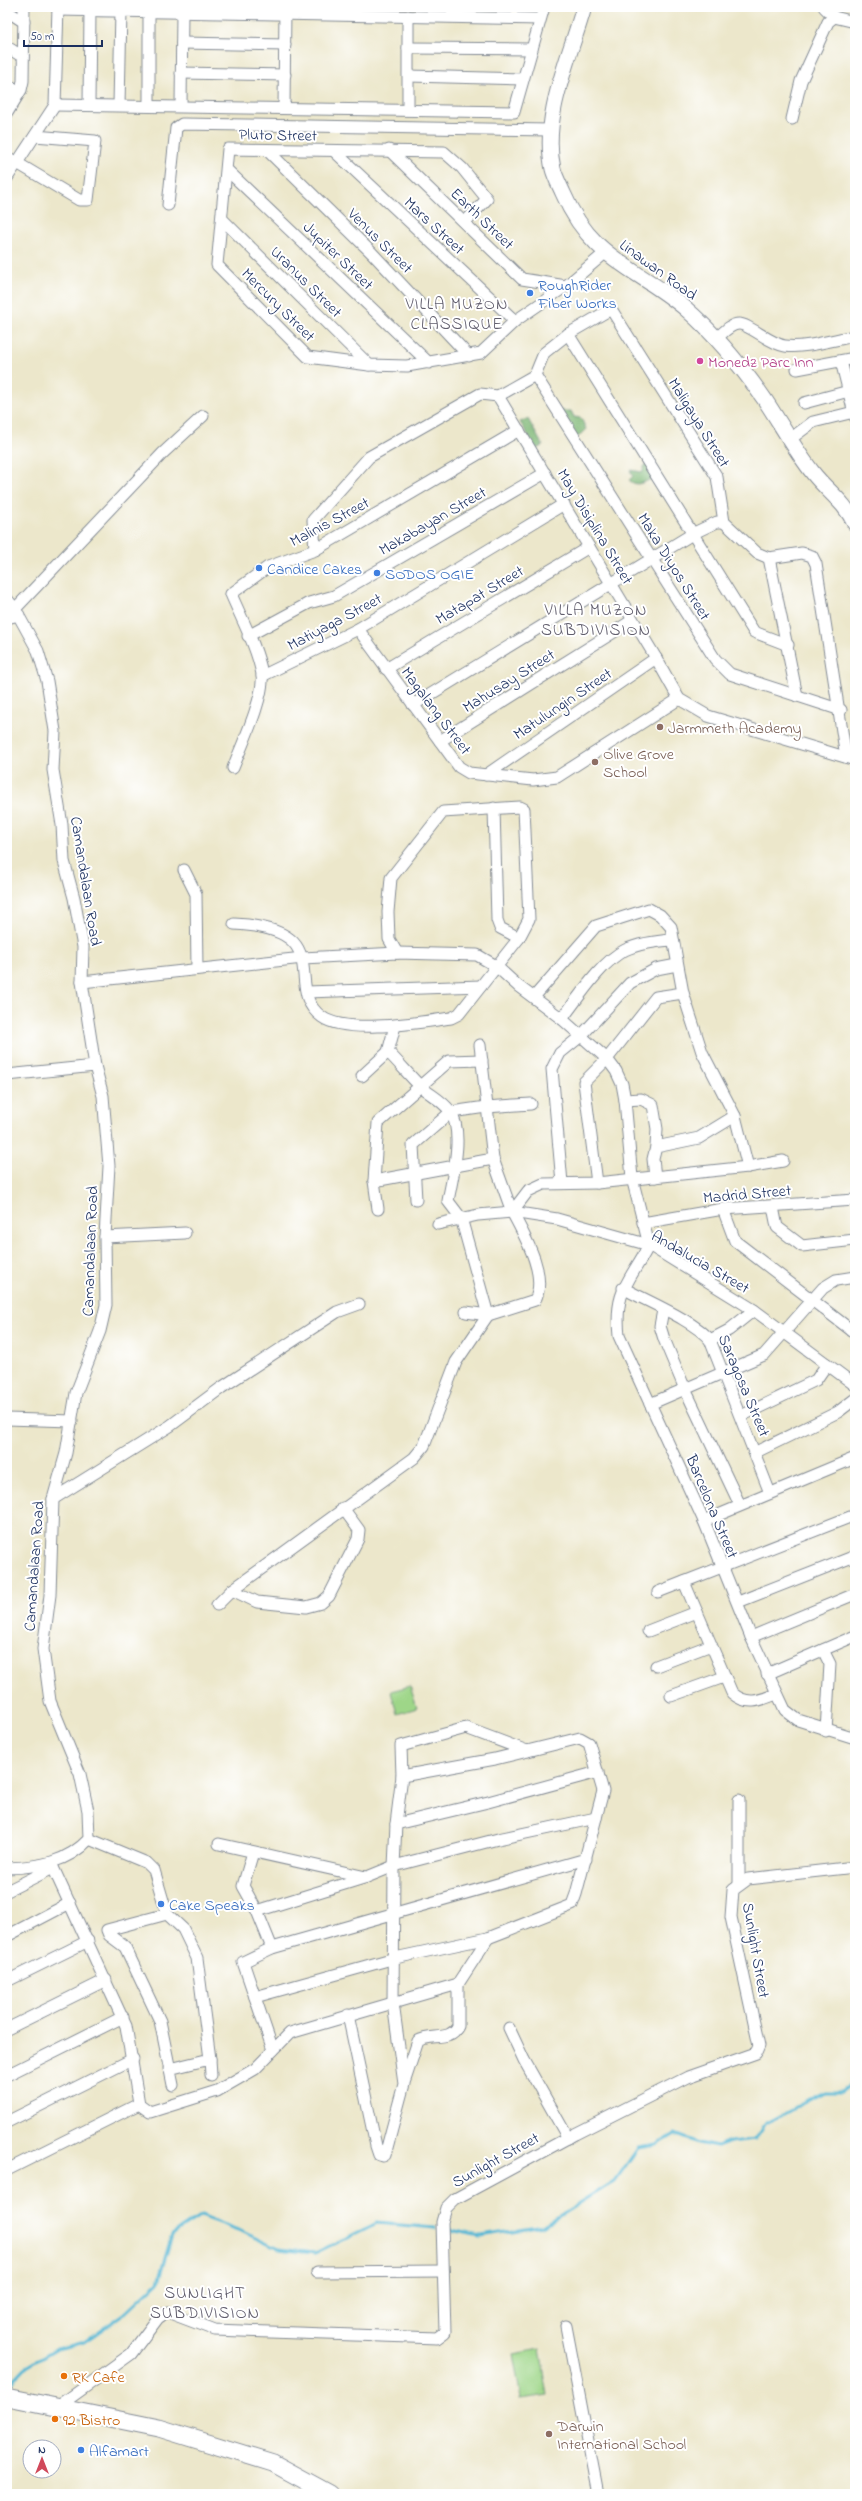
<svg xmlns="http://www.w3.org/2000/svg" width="862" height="2501" font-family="'Indie Flower',sans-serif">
  <rect width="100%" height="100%" fill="#fff"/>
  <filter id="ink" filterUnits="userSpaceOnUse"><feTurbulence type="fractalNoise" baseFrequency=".025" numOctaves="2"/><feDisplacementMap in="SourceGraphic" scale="8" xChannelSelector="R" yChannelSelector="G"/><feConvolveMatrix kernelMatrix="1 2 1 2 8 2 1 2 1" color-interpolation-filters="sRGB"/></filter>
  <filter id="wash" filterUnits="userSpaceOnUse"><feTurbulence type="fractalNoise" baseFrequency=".012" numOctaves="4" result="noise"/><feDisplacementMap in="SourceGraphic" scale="16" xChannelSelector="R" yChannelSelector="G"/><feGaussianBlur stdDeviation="0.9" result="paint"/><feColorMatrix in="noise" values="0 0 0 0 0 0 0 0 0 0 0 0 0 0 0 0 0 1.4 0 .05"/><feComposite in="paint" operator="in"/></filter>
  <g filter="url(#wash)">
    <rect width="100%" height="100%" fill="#ece7cb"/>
    <!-- green -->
    <g fill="#9ed688" stroke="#5c8273">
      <polygon points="410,1686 417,1708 397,1714 391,1691"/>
      <polygon points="540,2349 548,2395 521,2399 513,2354"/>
    </g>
    <!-- forest -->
    <g fill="#7eb774" stroke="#4c7369">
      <polygon points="554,411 571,411 574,417 581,418 586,429 573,442"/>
      <polygon points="528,419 543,446 536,449 520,422"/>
      <path d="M647,461L652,468V482L651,479C643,483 636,487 629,480L633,476L630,470L642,472Z"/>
    </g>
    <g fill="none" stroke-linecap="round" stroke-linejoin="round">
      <!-- stream -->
      <g stroke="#57b8d5" stroke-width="3">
        <polyline points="445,2229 481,2236 543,2226 615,2181 638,2148 657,2145 675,2134 698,2143 717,2147 730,2142 755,2139 766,2123 824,2092 841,2092 855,2081"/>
        <polyline points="7,2387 25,2368 57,2349 84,2342 124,2314 158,2282 172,2235 201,2216 239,2230 278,2249 315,2253 377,2223 435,2228"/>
      </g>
    </g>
  </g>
  <g filter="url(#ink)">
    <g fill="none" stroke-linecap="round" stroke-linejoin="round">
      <!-- street casing -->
      <g stroke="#848b94" stroke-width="13">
        <g id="street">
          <polyline points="824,7 834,17"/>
          <polyline points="58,10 540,19"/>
          <polyline points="7,11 24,22"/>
          <polyline points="408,16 408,109"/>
          <polyline points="182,43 285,45"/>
          <polyline points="7,47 23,57"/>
          <polyline points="408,48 532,49"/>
          <polyline points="181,73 285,75"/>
          <polyline points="409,76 523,79"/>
          <polyline points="7,84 19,92"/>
          <polyline points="89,104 90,10"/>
          <polyline points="55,105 514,112 544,7"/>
          <polyline points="119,105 121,11"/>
          <polyline points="181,105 182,12"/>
          <polyline points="149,106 149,11"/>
          <polyline points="284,108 285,7"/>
          <polyline points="7,113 21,90 23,81 24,7"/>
          <polyline points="792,119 801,81 828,22 834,17 855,22"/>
          <polyline points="267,150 372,253 469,356"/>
          <polyline points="389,150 522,279 566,286"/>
          <polyline points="334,151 515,321"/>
          <polyline points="7,157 79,200 88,200 95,141 35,136"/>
          <polyline points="227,170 429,363"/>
          <polyline points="7,178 55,105 58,7"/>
          <polyline points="168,205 176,128 182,124 550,130"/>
          <polyline points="222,219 369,365"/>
          <polyline points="465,222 487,199 462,168 444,152 228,149 217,265 308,357 369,365 407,366 481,353 515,321 566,286 605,253"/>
          <polyline points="568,334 754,632 788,645"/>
          <path d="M716,339C723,333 730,324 739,324C749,324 770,344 785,346C804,349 836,339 855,336"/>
          <polyline points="841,361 855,417"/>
          <polyline points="797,369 855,358"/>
          <polyline points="535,375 715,659 730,674 841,710"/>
          <polyline points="498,396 656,658 679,699 708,716 855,760"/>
          <polyline points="804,403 849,391"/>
          <polyline points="789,440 813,422 854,412"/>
          <polyline points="315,550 313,520 369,457 480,394 498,396 535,375 544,353 568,334 611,309 717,477 724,522 757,553 769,558 802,553 812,556 816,564 846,757"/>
          <polyline points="769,558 797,696"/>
          <path d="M7,599L15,609L38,651L47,681L55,731L53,770L62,825L64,861L74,898L83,947L82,982L95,1066L103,1096L109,1166L105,1237L106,1305L100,1331L76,1393L66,1453L53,1499L50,1595L43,1649L50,1701L80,1774L88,1811L89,1839C67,1863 38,1867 7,1868"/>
          <polyline points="15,609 163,453 203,416"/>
          <polyline points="7,618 19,615"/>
          <polyline points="358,629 459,767 469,773 533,780 557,777 679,699"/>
          <polyline points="248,636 309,603 334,596 545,473"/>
          <polyline points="386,669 589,547"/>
          <polyline points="262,676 358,629 564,504"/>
          <polyline points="413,705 694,533 717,522 724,522"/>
          <polyline points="440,741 633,620"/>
          <path d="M233,768C241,747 265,696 262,674C257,647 242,620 231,594L268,567L315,550L519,430"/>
          <polyline points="486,775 656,658"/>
          <polyline points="494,808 497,920 500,928 519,938"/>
          <polyline points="184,870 196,894 197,969"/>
          <path d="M234,924C340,929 281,988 322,1017C347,1035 421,1022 451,1018L459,1014L519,938L529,919L524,809L520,807L443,812L391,878L388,912L389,939L397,953"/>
          <path d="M82,982L303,958L397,953L477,955L496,966L518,986L562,1019L607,1059L616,1071L622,1084L625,1100L632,1178L649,1245C629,1283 614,1290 619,1336L704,1521L751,1637L785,1710L798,1720L855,1738"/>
          <polyline points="307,992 481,986"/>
          <polyline points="534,997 596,926 649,909 660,915 671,927 683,993 702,1052 735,1116 748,1167"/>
          <path d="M562,1019C578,998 602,961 625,950C640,943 657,941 673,940"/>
          <polyline points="480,1045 493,1159 512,1212"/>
          <polyline points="7,1075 95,1066"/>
          <polyline points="362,1076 388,1052"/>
          <polyline points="625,1100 641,1099 653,1105 657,1129 656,1147"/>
          <polyline points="655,1177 653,1159 656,1147 699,1138 735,1116"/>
          <polyline points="374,1181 493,1159"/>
          <polyline points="562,1183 552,1069 560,1053 581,1036 630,983 656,969 677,965"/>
          <polyline points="597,1183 584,1082 607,1059 656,997 683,993"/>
          <polyline points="416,1200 413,1145 451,1112 486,1107 531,1104"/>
          <polyline points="773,1207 777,1227 802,1246 855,1240"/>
          <polyline points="378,1209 374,1181 378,1123 449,1061 482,1060"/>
          <polyline points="723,1209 735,1241 855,1333"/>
          <polyline points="643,1223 723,1209 855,1200"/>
          <polyline points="438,1224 478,1215 512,1212 557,1219 649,1245 754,1310 855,1385"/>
          <polyline points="105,1237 185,1233"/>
          <path d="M623,1288C646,1301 695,1321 710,1340L770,1493"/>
          <polyline points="663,1310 660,1326 664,1339 685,1389 740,1505"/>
          <path d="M466,1312L488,1315L535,1300C548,1275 524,1235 512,1212L528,1191L543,1184L597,1183L748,1167L783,1161"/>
          <polyline points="710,1340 729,1330 754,1310"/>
          <polyline points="650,1404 764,1355 823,1288 836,1280 855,1277"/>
          <polyline points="741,1416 816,1380 827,1364"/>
          <polyline points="7,1419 72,1421"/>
          <polyline points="756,1452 838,1412 855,1399"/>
          <polyline points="53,1499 170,1426 221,1388 337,1312 359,1304"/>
          <polyline points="704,1521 855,1458"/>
          <path d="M684,1582L732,1693C747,1706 759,1701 776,1694"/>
          <polyline points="232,1590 257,1602 306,1607 321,1603 329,1596 358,1539 359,1530 343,1508"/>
          <polyline points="658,1592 855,1515"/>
          <polyline points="738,1602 855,1556"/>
          <path d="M217,1605L232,1590L414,1458L424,1446L456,1362L488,1315L461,1218L448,1201C452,1178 465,1133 450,1111C442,1100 430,1095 420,1086C409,1075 399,1063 388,1052L395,1026"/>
          <polyline points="648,1631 697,1612"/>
          <polyline points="751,1637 855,1594"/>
          <polyline points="823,1650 830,1664 826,1731"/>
          <polyline points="656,1666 711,1645"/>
          <polyline points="767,1674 855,1636"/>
          <polyline points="671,1696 724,1677"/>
          <polyline points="527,1751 466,1728 401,1746 402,1776 396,1824 488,1802 598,1772"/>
          <polyline points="89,1839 147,1863 154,1870 167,1914 183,1929 197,1958 210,2059"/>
          <polyline points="219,1844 366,1877"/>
          <polyline points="253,1852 243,1886 257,1911 272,1948"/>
          <polyline points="51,1863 126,2026 139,2104 150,2112 217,2091 255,2069 290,2033 458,1984 488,1938"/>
          <polyline points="739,1884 739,1800"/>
          <polyline points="7,1891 53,1868"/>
          <polyline points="257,1911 367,1877 394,1866 498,1839 596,1818"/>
          <polyline points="167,1914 107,1930 109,1935 125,1947 160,2021 173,2085"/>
          <polyline points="7,1936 70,1903"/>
          <polyline points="7,1981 88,1941"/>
          <polyline points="255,1997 395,1958 488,1938 572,1905 576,1894 603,1791 589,1743 580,1738 495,1759 402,1776"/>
          <polyline points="348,2015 376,2146 379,2155 383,2156 385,2155 404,2084 393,2003 394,1866 396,1824"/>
          <polyline points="509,2028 524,2060 568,2138"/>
          <polyline points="7,2029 106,1980"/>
          <polyline points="273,2050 243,1962 272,1948 586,1859"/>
          <polyline points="169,2069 210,2059 211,2075"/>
          <polyline points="7,2075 123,2017"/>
          <path d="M405,2080L418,2041C431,2033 450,2042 458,2026V1984"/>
          <polyline points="7,2122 133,2059"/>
          <polyline points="7,2170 139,2104"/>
          <polyline points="317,2272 443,2271"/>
          <polyline points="566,2326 598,2494"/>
          <polyline points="56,2408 131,2354 158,2318 164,2314 170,2313 215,2330 437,2338 445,2332 442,2222 446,2208 455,2199 575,2134 688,2077 756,2053 759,2046 731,1917 733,1890 748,1879 855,1867"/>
        </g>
      </g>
      <!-- secondary casing -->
      <g stroke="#848b94" stroke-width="17">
        <path id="secondary" d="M584,7C570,57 541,117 553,169C555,177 560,186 563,193C591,259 636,267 685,308C715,334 742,367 765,400C781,424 795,450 813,473C827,491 845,502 855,524"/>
      </g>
      <!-- primary casing -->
      <g stroke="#848b94" stroke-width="19">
        <polyline id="primary" points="7,2397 159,2428 273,2463 330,2494"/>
      </g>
      <!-- street -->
      <use href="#street" stroke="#fff" stroke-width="11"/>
      <!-- secondary -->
      <use href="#secondary" stroke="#fff" stroke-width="15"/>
      <!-- primary -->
      <use href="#primary" stroke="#fff" stroke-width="17"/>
    </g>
  </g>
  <!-- markers -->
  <g fill="#3f7fe0" stroke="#fff" stroke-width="1.5">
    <circle cx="530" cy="293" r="4"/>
    <circle cx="259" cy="568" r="4"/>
    <circle cx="377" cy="573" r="4"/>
    <circle cx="161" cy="1904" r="4"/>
    <circle cx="81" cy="2450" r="4"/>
  </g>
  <circle fill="#d1479c" stroke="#fff" stroke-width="1.5" cx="700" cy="361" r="4"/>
  <g fill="#8d6e63" stroke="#fff" stroke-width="1.5">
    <circle cx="660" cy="727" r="4"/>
    <circle cx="595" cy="762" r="4"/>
    <circle cx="549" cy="2434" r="4"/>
  </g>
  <g fill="#e8710a" stroke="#fff" stroke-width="1.5">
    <circle cx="64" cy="2376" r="4"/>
    <circle cx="55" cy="2419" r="4"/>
  </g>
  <g text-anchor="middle" stroke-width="4" stroke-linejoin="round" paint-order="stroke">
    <!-- street labels -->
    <g font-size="16" fill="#1b2f5e" stroke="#fff">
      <text transform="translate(278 134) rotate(1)" y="6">Pluto Street</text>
      <text transform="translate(483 218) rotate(44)" y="6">Earth Street</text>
      <text transform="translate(435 225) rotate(43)" y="6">Mars Street</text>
      <text transform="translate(381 240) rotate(45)" y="6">Venus Street</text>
      <text transform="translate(339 255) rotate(44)" y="6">Jupiter Street</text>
      <text transform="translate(659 269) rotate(36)" y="6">Linawan Road</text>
      <text transform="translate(307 281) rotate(45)" y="6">Uranus Street</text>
      <text transform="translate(279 304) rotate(45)" y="6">Mercury Street</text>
      <text transform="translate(700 422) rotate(58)" y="6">Maligaya Street</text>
      <text transform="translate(432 520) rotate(-30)" y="6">Makabayan Street</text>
      <text transform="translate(329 521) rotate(-28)" y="6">Malinis Street</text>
      <text transform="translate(596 526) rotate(59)" y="6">May Disiplina Street</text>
      <text transform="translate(675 566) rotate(58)" y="6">Maka Diyos Street</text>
      <text transform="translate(479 594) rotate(-31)" y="6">Matapat Street</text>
      <text transform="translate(334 621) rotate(-28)" y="6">Matiyaga Street</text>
      <text transform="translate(508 680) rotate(-32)" y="6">Mahusay Street</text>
      <text transform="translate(562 703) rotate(-34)" y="6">Matulungin Street</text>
      <text transform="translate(437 710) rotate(53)" y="6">Magalang Street</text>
      <text transform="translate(87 881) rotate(81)" y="6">Camandalaan Road</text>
      <text transform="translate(747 1193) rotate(-5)" y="6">Madrid Street</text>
      <text transform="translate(89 1251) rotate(-88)" y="6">Camandalaan Road</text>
      <text transform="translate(701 1261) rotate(30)" y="6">Andalucia Street</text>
      <text transform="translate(745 1385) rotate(67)" y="6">Saragosa Street</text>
      <text transform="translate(713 1506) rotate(67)" y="6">Barcelona Street</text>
      <text transform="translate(33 1566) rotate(-86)" y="6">Camandalaan Road</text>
      <text transform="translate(757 1950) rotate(80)" y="6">Sunlight Street</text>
      <text transform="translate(495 2159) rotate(-29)" y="6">Sunlight Street</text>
    </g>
    <!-- shop labels -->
    <g font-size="16" fill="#366cbe" stroke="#fff" text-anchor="start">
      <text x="538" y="290">RoughRider<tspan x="538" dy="18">Fiber Works</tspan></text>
      <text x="267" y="574">Candice Cakes</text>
      <text x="385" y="579">SODOS OGIE</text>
      <text x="169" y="1910">Cake Speaks</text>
      <text x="89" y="2456">Alfamart</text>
    </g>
    <!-- hotel labels -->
    <g font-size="16" fill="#b23c85" stroke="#fff" text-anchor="start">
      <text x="708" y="367">Monedz Parc Inn</text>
    </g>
    <!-- education labels -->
    <g font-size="16" fill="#785e54" stroke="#fff" text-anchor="start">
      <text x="668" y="733">Jarmmeth Academy</text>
      <text x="603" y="759">Olive Grove<tspan x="603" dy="18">School</tspan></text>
      <text x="557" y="2431">Darwin<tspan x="557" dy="18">International School</tspan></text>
    </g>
    <!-- food labels -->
    <g font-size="16" fill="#c56008" stroke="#fff" text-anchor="start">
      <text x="72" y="2382">RK Cafe</text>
      <text x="63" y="2425">92 Bistro</text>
    </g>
    <!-- neighbourhood labels -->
    <g font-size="17" letter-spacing="1" fill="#625f6e" stroke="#fff">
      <text x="457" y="309">VILLA MUZON<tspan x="457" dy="20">CLASSIQUE</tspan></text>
      <text x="596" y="615">VILLA MUZON<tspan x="596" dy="20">SUBDIVISION</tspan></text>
      <text x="205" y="2298">SUNLIGHT<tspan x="205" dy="20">SUBDIVISION</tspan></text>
    </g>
  </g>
  <!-- margin -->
  <rect width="862" height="2501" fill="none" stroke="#fff" stroke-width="24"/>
  <!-- north arrow -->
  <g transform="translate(42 2459)"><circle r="19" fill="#ffffff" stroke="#a4acbf"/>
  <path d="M0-3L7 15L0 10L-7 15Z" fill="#d1495b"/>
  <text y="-6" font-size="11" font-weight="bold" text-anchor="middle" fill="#1b2f5e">N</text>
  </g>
  <!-- scale -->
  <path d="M24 40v6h78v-6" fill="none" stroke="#1b2f5e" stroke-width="2"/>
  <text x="30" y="40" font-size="12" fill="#1b2f5e" stroke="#ffffff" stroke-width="3" paint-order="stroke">50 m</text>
</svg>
